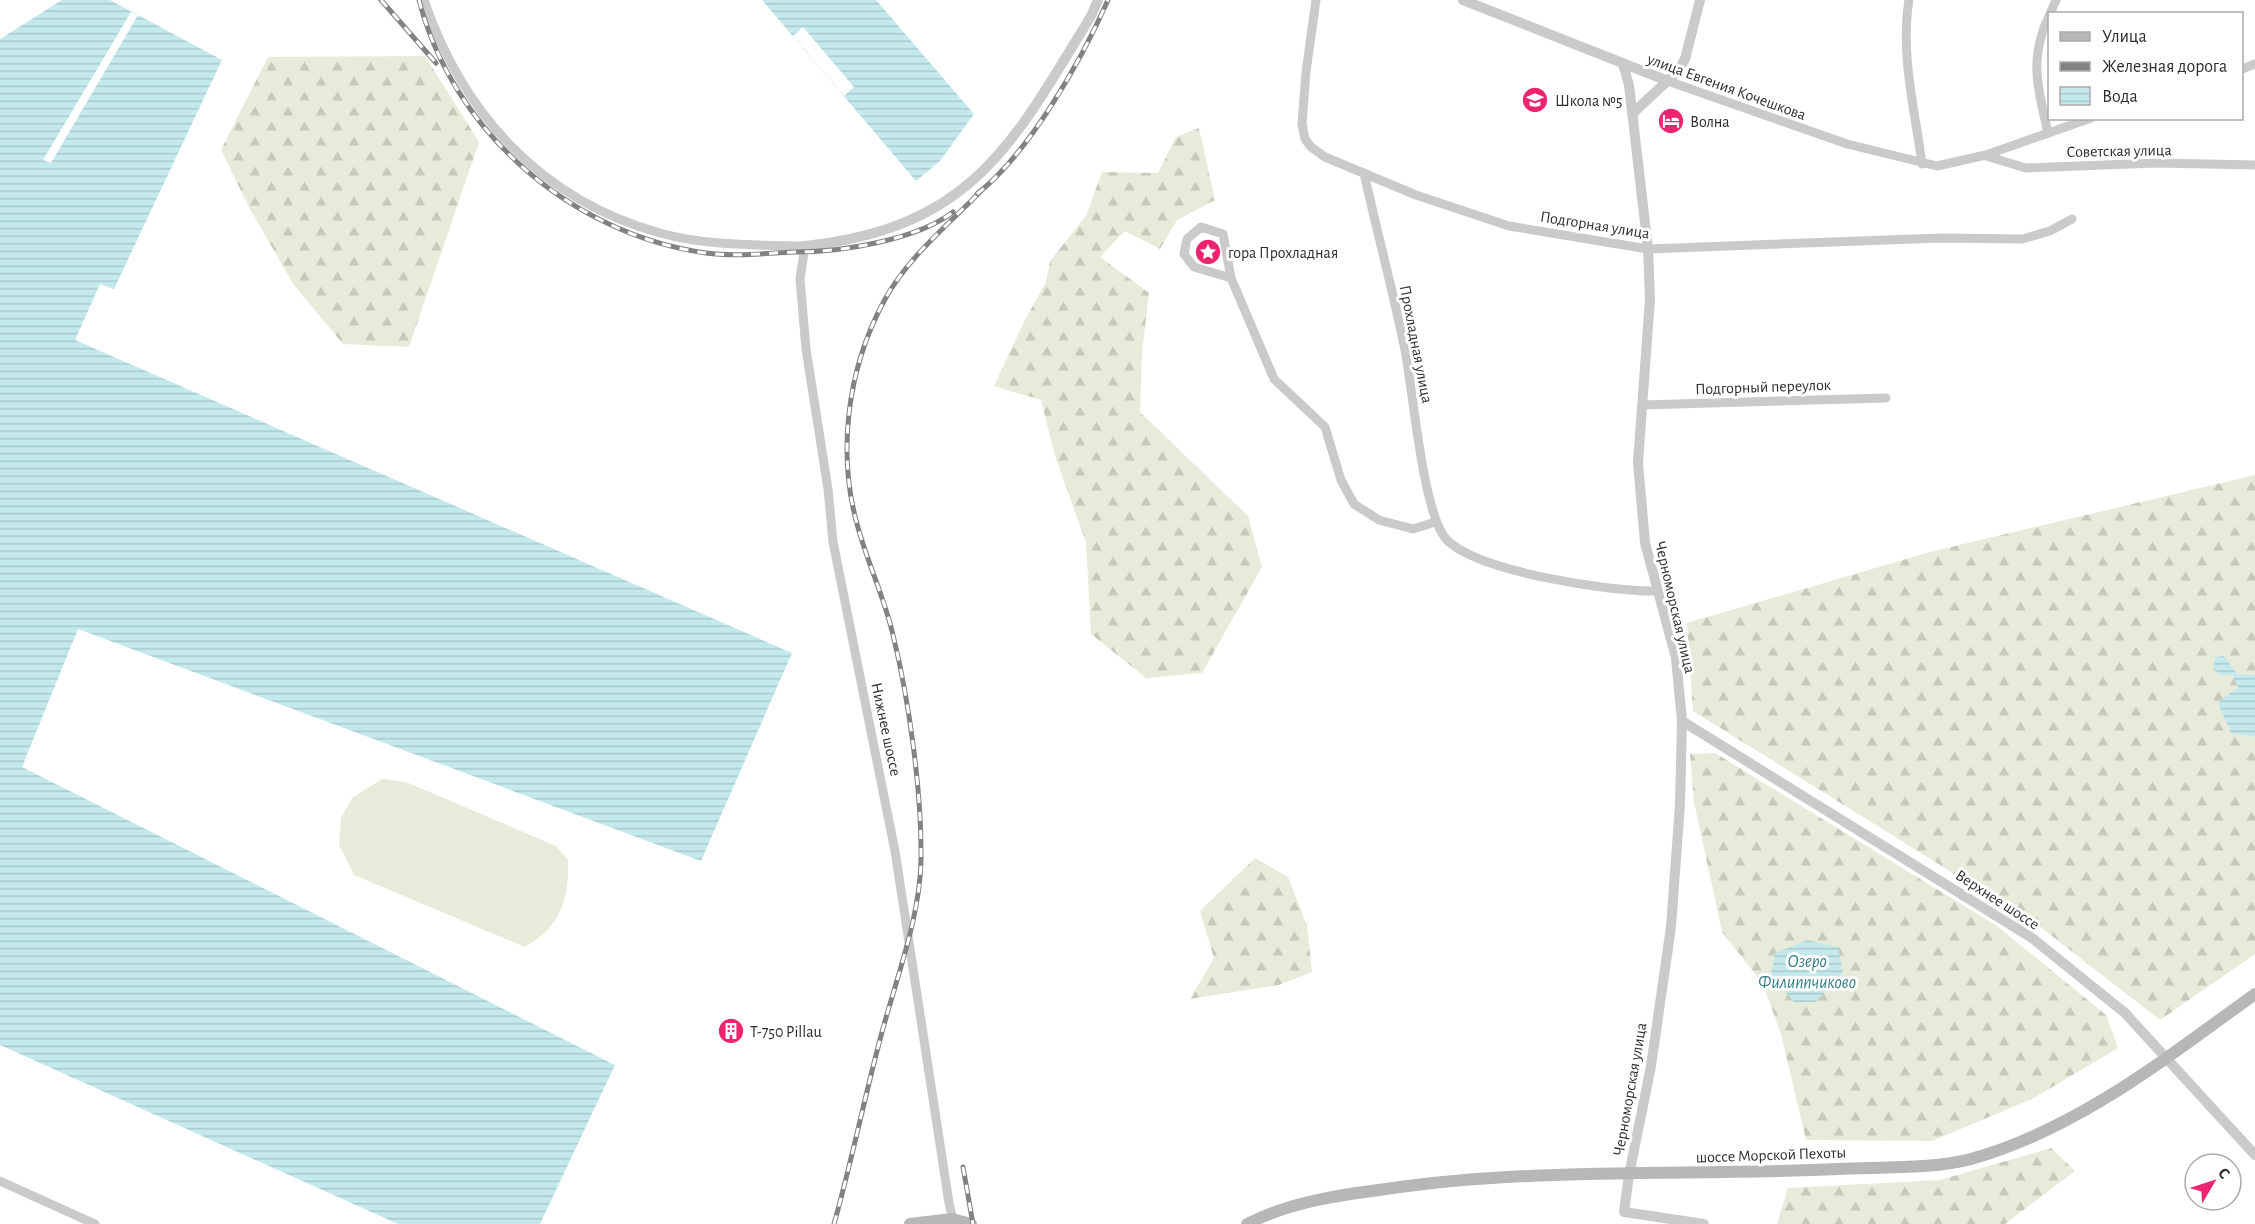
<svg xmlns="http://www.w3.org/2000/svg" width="2255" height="1224" font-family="'Alegreya Sans',sans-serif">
  <defs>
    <pattern id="forest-firs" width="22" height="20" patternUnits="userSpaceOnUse" patternTransform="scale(1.5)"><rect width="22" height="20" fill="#e8ebd9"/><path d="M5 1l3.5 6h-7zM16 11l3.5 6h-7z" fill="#c7cabb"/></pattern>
    <pattern id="water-rules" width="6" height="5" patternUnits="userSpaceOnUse" patternTransform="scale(1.5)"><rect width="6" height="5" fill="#c4e9ed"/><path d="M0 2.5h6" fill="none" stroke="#a9c8cc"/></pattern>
  </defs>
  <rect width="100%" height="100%" fill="#fff"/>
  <!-- grass -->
  <path fill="#e8ebd9" d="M382,779L406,782L556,846L568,860C569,900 561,926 525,947L354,875L339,845L341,818L352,798Z"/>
  <!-- forest -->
  <g fill="url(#forest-firs)">
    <polygon points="425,56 479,142 409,347 343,344 294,285 251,211 221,150 268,57"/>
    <polygon points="1199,128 1215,200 1177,220 1160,249 1125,231 1100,257 1149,293 1142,353 1140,412 1248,516 1262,567 1202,673 1146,678 1091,634 1086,542 1055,456 1041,400 994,386 1024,322 1046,282 1050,261 1086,216 1102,172 1158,173 1176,137"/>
    <polygon points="2255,475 2255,954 2160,1020 2043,929 1693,711 1687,623 1930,552"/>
    <polygon points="1715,753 1997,926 2106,1015 2118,1048 2032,1099 1932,1141 1806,1140 1781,1034 1763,984 1722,932 1694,802 1690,754"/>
    <polygon points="1255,858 1288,877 1307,925 1312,972 1279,985 1190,999 1214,958 1200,911"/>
    <polygon points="2051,1148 2075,1171 2005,1224 1777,1224 1788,1188 1940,1180"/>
  </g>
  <!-- water -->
  <g fill="url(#water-rules)">
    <polygon points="62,0 110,0 222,60 114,289 100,284 75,340 792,653 701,861 78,629 22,767 615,1065 540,1224 398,1224 0,1045 0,39"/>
    <polygon points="762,0 876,0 974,114 940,161 916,181"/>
    <polygon points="2224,656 2237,674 2255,675 2255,737 2231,733 2218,703 2238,687 2232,674 2222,676 2213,668 2216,657"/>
    <polygon points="1807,940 1838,947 1843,973 1816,1002 1794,1002 1771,975 1775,953"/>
  </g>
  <!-- pier -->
  <g fill="#fff">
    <polygon points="131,12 138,15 51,163 43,160"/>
    <polygon points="803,27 854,87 844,96 793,36"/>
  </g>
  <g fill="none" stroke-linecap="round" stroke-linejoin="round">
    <!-- minor -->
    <g stroke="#cacaca" stroke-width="9">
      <path d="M424,0C463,114 541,200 660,233C706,246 758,245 805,246L800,279L806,349L828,489L833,542L895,851L949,1203L954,1224"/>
      <polyline points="1316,0 1306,72 1302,124 1305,139 1311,147 1325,157 1416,195 1509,226 1648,249 1941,238 2022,239 2050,231 2072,219"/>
      <path d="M1909,0C1900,54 1915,110 1922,164"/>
      <polyline points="2050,14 2056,0"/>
      <polyline points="2242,69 2255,64"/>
      <polyline points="1668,81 1847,144 1937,166 1986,155 2091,118"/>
      <path d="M2048,133C2038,88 2028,58 2050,14"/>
      <polyline points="1986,156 2026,168 2157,163 2255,165"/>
      <path d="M1364,173C1377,232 1393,291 1405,350C1413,390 1423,516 1447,540C1479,572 1611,592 1656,591"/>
      <polyline points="1231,278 1194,267 1184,254 1187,239 1201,227 1223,234 1231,278 1274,379 1325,427 1341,480 1354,504 1379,520 1413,529 1435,522"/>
      <polyline points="1642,405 1886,398"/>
      <polyline points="0,1181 95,1224"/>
    </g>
    <!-- tertiary -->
    <g stroke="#cacaca" stroke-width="10">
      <polyline points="1463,0 1668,81"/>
      <polyline points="1623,64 1629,85 1648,249 1650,299 1638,462 1645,543 1676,658 1682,721 1680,804 1671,927 1651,1066 1629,1175 1624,1212 1704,1224"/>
      <polyline points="1632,114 1678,71 1685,59 1700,0"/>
      <path d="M805,246C971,228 1012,146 1091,16L1098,0"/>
      <polyline points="1682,721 2032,938 2125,1013 2255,1155"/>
    </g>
    <!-- secondary -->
    <g stroke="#b7b7b7" stroke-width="12">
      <polyline points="910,1224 952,1219 971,1224"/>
      <path d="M1247,1224C1290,1202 1339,1195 1386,1189C1535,1167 1688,1176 1838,1169C1876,1167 1936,1169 1971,1159C2078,1129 2166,1058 2255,994"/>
    </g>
    <!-- rail casing -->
    <g stroke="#828282" stroke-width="5">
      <g id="rail">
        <polyline points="381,0 436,63"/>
        <path d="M419,0C453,132 571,234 706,253C736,257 766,253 796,252C841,252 917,240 953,212"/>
        <path d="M977,194C1030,152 1081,61 1108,0"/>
        <polyline points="963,1167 973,1224"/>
        <path d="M834,1224C852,1160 865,1095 882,1032C897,976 920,917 921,860C922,793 909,700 893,635C885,600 869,566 859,531C836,455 847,370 884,301C907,258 949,224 982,190"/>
      </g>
    </g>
    <!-- rail -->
    <use href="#rail" stroke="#fff" stroke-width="3" stroke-dasharray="9" stroke-linecap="butt"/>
  </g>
  <!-- icons -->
  <defs>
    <g id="school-disc" transform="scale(1.35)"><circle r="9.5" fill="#ee2471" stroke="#fff"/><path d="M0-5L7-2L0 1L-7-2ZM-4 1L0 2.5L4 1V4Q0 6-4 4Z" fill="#fff"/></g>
    <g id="hotel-disc" transform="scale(1.35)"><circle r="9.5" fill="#ee2471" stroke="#fff"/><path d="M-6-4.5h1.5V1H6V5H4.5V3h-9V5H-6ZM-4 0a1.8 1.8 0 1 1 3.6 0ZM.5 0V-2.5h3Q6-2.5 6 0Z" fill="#fff"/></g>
    <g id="sight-disc" transform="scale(1.35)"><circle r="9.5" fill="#ee2471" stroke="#fff"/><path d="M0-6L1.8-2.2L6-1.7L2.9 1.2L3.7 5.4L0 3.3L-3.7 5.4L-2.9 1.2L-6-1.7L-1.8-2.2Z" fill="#fff"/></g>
    <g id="building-disc" transform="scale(1.35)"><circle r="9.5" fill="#ee2471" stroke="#fff"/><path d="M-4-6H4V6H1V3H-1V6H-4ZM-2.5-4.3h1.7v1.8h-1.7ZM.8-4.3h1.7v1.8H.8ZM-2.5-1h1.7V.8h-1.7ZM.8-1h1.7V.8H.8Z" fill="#fff"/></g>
  </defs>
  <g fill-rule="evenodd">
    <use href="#school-disc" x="1535" y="100"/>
    <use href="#hotel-disc" x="1671" y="121"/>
    <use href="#sight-disc" x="1208" y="252"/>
    <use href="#building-disc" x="731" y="1031"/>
  </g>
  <g text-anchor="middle" stroke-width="6" stroke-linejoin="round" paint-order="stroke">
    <!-- street labels -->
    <g font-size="16" fill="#2d2d2d" stroke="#fff">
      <text transform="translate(1727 86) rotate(20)" y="6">улица Евгения Кочешкова</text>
      <text transform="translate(2119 150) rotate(-1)" y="6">Советская улица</text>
      <text transform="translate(1595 224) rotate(9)" y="6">Подгорная улица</text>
      <text transform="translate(1417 344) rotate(79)" y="6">Прохладная улица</text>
      <text transform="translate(1763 386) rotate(-2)" y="6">Подгорный переулок</text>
      <text transform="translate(1676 607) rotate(77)" y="6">Черноморская улица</text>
      <text transform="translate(887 729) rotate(78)" y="6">Нижнее шоссе</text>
      <text transform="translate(1998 899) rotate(33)" y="6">Верхнее шоссе</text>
      <text transform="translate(1629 1089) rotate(-80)" y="6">Черноморская улица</text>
      <text transform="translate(1771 1154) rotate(-2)" y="6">шоссе Морской Пехоты</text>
    </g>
    <!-- poi labels -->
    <g font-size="16" fill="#2d2d2d" stroke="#fff" text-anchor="start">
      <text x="1555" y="106">Школа №5</text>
      <text x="1690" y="127">Волна</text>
      <text x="1228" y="258">гора Прохладная</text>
      <text x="750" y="1037">T-750 Pillau</text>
    </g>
    <!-- water labels -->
    <g font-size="18" font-style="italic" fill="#337f85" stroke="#fff">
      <text x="1807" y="967">Озеро<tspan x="1807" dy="21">Филиппчиково</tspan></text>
    </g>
  </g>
  <!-- legend -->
  <rect x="2048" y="12" width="195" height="108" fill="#ffffff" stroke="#ababab" stroke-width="1.5"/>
  <rect x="2060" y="32" width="30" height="9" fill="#b7b7b7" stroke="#ababab" stroke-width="1.5"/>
  <text x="2102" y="42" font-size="18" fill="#2d2d2d">Улица</text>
  <rect x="2060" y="62" width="30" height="9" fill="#828282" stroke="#ababab" stroke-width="1.5"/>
  <text x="2102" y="72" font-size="18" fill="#2d2d2d">Железная дорога</text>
  <rect x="2060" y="87" width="30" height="18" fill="url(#water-rules)" stroke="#ababab" stroke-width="1.5"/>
  <text x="2102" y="102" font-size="18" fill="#2d2d2d">Вода</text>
  <!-- north arrow -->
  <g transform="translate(2213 1182) rotate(51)"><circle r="28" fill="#ffffff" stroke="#ababab" stroke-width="1.5"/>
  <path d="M0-4.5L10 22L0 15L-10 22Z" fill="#ee2471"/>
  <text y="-9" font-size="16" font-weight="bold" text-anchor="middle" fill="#2d2d2d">С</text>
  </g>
</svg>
